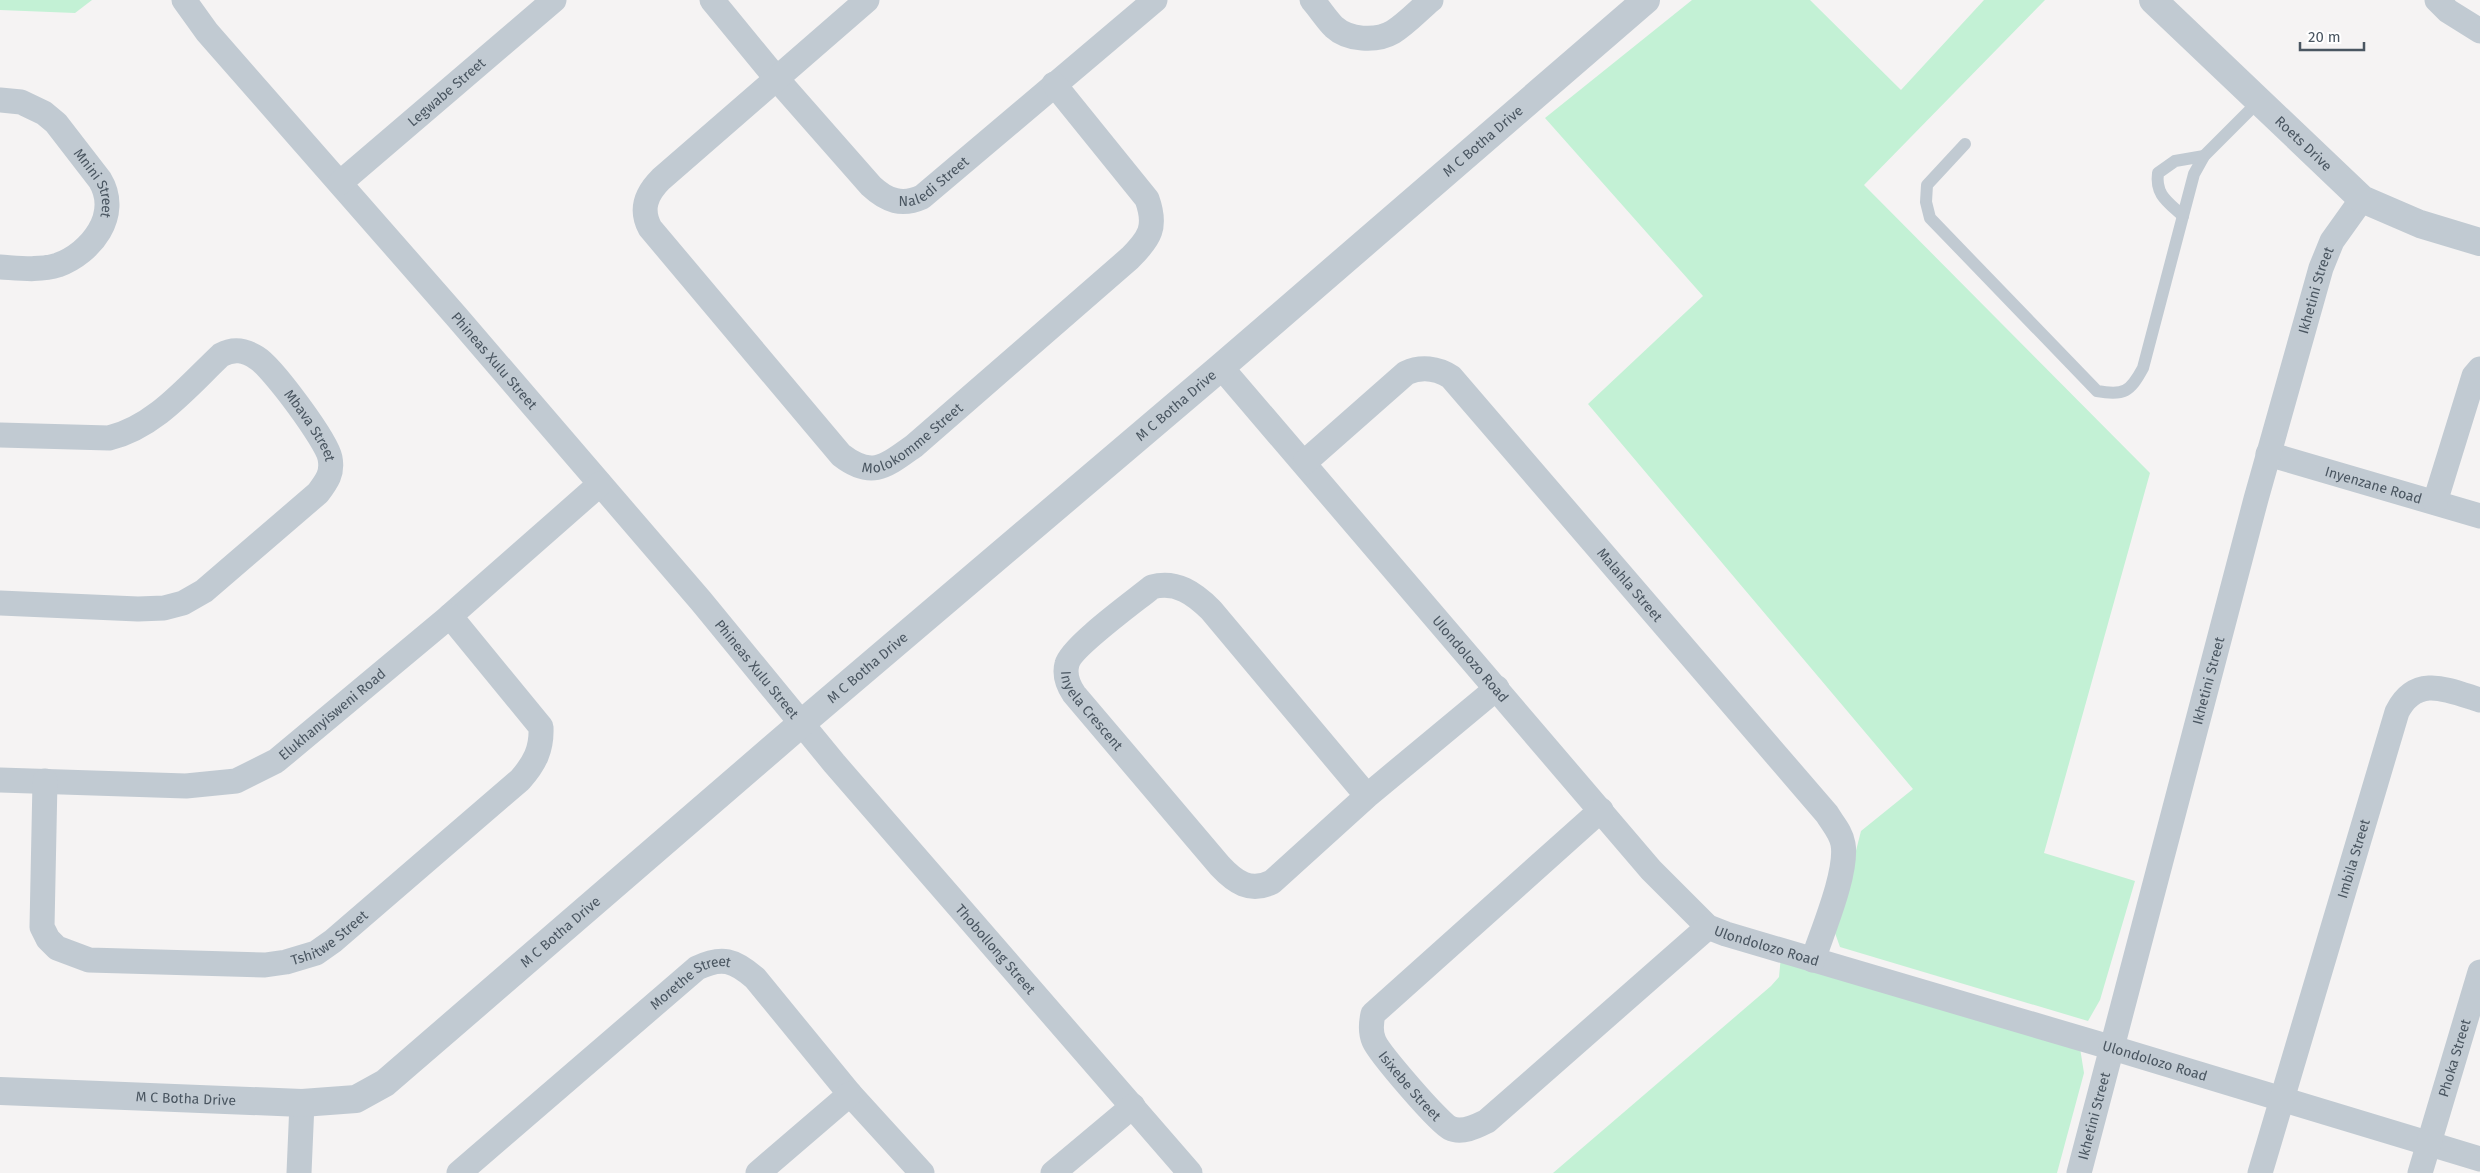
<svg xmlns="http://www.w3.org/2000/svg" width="2480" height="1173" font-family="'Fira Sans',sans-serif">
  <rect width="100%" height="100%" fill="#f5f3f3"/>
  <!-- green -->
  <g fill="#c3f1d5">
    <polygon points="0,0 92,0 75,13 0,10"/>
    <polygon points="1692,0 1810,0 1901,90 1984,0 2045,0 1864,185 2150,473 2044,853 2135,881 2100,1000 2088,1021 1840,947 1835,933 1861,831 1913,789 1588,404 1703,296 1545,118"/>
    <polygon points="1781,956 2080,1048 2084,1073 2057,1173 1553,1173 1771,986 1779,977"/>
  </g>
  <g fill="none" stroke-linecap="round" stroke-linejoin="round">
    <!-- service -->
    <g stroke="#c1cad2" stroke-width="12">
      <path d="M1965,144L1927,185L1926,202L1930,218L2097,391C2124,396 2130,392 2143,368L2194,174L2204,156L2259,101"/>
      <path d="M2183,216C2168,202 2155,195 2158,173L2175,161L2204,156"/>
    </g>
    <!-- minor -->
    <g stroke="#c1cad2" stroke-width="25">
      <path id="s1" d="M184,0L207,32L456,316L701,601L834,763L1190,1173"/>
      <path id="s2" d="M712,0L776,78L871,186C887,201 902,206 922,197L1155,0"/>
      <path id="s3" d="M867,0L661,179C646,194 640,209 650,228L841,455C872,479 886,466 914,446L1130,258C1150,238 1157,227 1147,199L1054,84"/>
      <path d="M1312,0C1320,9 1326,19 1334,27C1348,40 1376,42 1393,32C1406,24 1419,10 1431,0"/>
      <polyline points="2437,0 2448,11 2480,31"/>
      <path id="s4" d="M0,100L21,102L44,113L56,123L100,180C121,215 91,253 58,265C40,271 18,268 0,267"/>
      <path id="s5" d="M340,183L554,0"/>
      <path id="s6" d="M1221,367L1651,870L1708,927L1726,934L2113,1048L2480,1159"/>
      <path id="s7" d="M0,435L109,438C155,427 188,386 221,355C234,348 245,350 257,358C272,367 327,441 330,458C333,473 327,481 318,493L204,591L183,603L164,608L138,609L0,603"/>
      <path id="s8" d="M2268,454L2480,516"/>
      <path id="s9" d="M1305,462L1406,373C1421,366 1437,368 1451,377L1827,814C1833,824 1841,832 1843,844C1848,872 1822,932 1813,960"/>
      <polyline points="2435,502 2474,376 2480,369"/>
      <path id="s10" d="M0,780L186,786L236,781L276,761L450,616L600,484"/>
      <path id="s11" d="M45,781L42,927L48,939L57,948L89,960L265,965L286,962L316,953L333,941L520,780C535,763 542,749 541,727L450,616"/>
      <path id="s12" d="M1367,796L1211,610C1195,594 1176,580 1152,587C1135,601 1071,647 1067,664C1064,675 1068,685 1074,694L1220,866C1235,882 1250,893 1272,882L1367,796L1497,688"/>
      <path id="s13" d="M1601,810L1373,1014C1371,1023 1370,1032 1374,1041C1379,1053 1439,1123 1450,1128C1462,1134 1477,1126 1487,1121L1708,927"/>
      <polyline points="299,1173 302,1103"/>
      <path id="s14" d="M459,1173L697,968C722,956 734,960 755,978L850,1094L922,1173"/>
      <polyline points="758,1173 850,1094"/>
      <polyline points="1053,1173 1133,1106"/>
      <path id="s15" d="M2079,1173L2256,499L2321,268L2332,241L2362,199"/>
      <path id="s16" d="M2260,1173L2397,712C2416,674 2448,690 2480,700"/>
      <path id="s17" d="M2420,1173L2480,972"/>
    </g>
    <!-- tertiary -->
    <g stroke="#c1cad2" stroke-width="28">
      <path id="s18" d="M2153,0L2362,199L2420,224L2480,242"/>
      <path id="s19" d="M0,1091L302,1103L356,1099L385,1083L802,723L1221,367L1646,0"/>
    </g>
  </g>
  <g text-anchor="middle" stroke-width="5" stroke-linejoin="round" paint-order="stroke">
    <!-- street labels -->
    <g font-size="14" fill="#4a5661" stroke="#fff">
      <text dy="5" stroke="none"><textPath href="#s5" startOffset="140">Legwabe Street</textPath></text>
      <text dy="5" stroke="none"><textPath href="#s19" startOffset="1836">M C Botha Drive</textPath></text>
      <text dy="5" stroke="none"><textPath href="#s18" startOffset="208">Roets Drive</textPath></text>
      <text dy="5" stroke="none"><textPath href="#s2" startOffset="318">Naledi Street</textPath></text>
      <text dy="5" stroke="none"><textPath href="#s4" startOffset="135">Mnini Street</textPath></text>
      <text dy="5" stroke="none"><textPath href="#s15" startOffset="914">Ikhetini Street</textPath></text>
      <text dy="5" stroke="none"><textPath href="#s1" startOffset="476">Phineas Xulu Street</textPath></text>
      <text dy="5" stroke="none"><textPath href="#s19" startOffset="1431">M C Botha Drive</textPath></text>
      <text dy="5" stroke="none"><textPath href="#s7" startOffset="375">Mbava Street</textPath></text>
      <text dy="5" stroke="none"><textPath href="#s3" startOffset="708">Molokomme Street</textPath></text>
      <text dy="5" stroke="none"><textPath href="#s8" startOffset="110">Inyenzane Road</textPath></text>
      <text dy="5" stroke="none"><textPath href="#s9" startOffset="456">Malahla Street</textPath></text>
      <text dy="5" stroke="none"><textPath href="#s6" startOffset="384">Ulondolozo Road</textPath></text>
      <text dy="5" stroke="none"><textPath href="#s19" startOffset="1026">M C Botha Drive</textPath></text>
      <text dy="5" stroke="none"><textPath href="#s1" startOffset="881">Phineas Xulu Street</textPath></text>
      <text dy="5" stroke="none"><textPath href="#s15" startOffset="509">Ikhetini Street</textPath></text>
      <text dy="5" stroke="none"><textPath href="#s12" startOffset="480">Inyela Crescent</textPath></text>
      <text dy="5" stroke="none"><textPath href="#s10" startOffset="354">Elukhanyisweni Road</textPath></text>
      <text dy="5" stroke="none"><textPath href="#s16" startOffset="328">Imbila Street</textPath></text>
      <text dy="5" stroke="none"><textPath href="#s19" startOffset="621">M C Botha Drive</textPath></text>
      <text dy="5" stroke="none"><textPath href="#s11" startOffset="454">Tshitwe Street</textPath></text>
      <text dy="5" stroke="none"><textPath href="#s6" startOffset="804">Ulondolozo Road</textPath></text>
      <text dy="5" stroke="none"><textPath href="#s1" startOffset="1249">Thobollong Street</textPath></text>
      <text dy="5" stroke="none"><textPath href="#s14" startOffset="302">Morethe Street</textPath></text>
      <text dy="5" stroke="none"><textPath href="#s17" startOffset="120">Phoka Street</textPath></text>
      <text dy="5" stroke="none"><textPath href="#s6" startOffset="1209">Ulondolozo Road</textPath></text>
      <text dy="5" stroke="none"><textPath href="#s13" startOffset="391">Isixebe Street</textPath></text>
      <text dy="5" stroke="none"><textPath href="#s19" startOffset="186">M C Botha Drive</textPath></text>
      <text dy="5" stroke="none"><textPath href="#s15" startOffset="59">Ikhetini Street</textPath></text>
    </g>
  </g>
  <!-- scale -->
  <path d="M2300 42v8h64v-8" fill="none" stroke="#4a5661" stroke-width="2.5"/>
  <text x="2308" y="42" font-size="15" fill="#4a5661" stroke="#ffffff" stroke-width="4" paint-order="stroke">20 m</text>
</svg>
